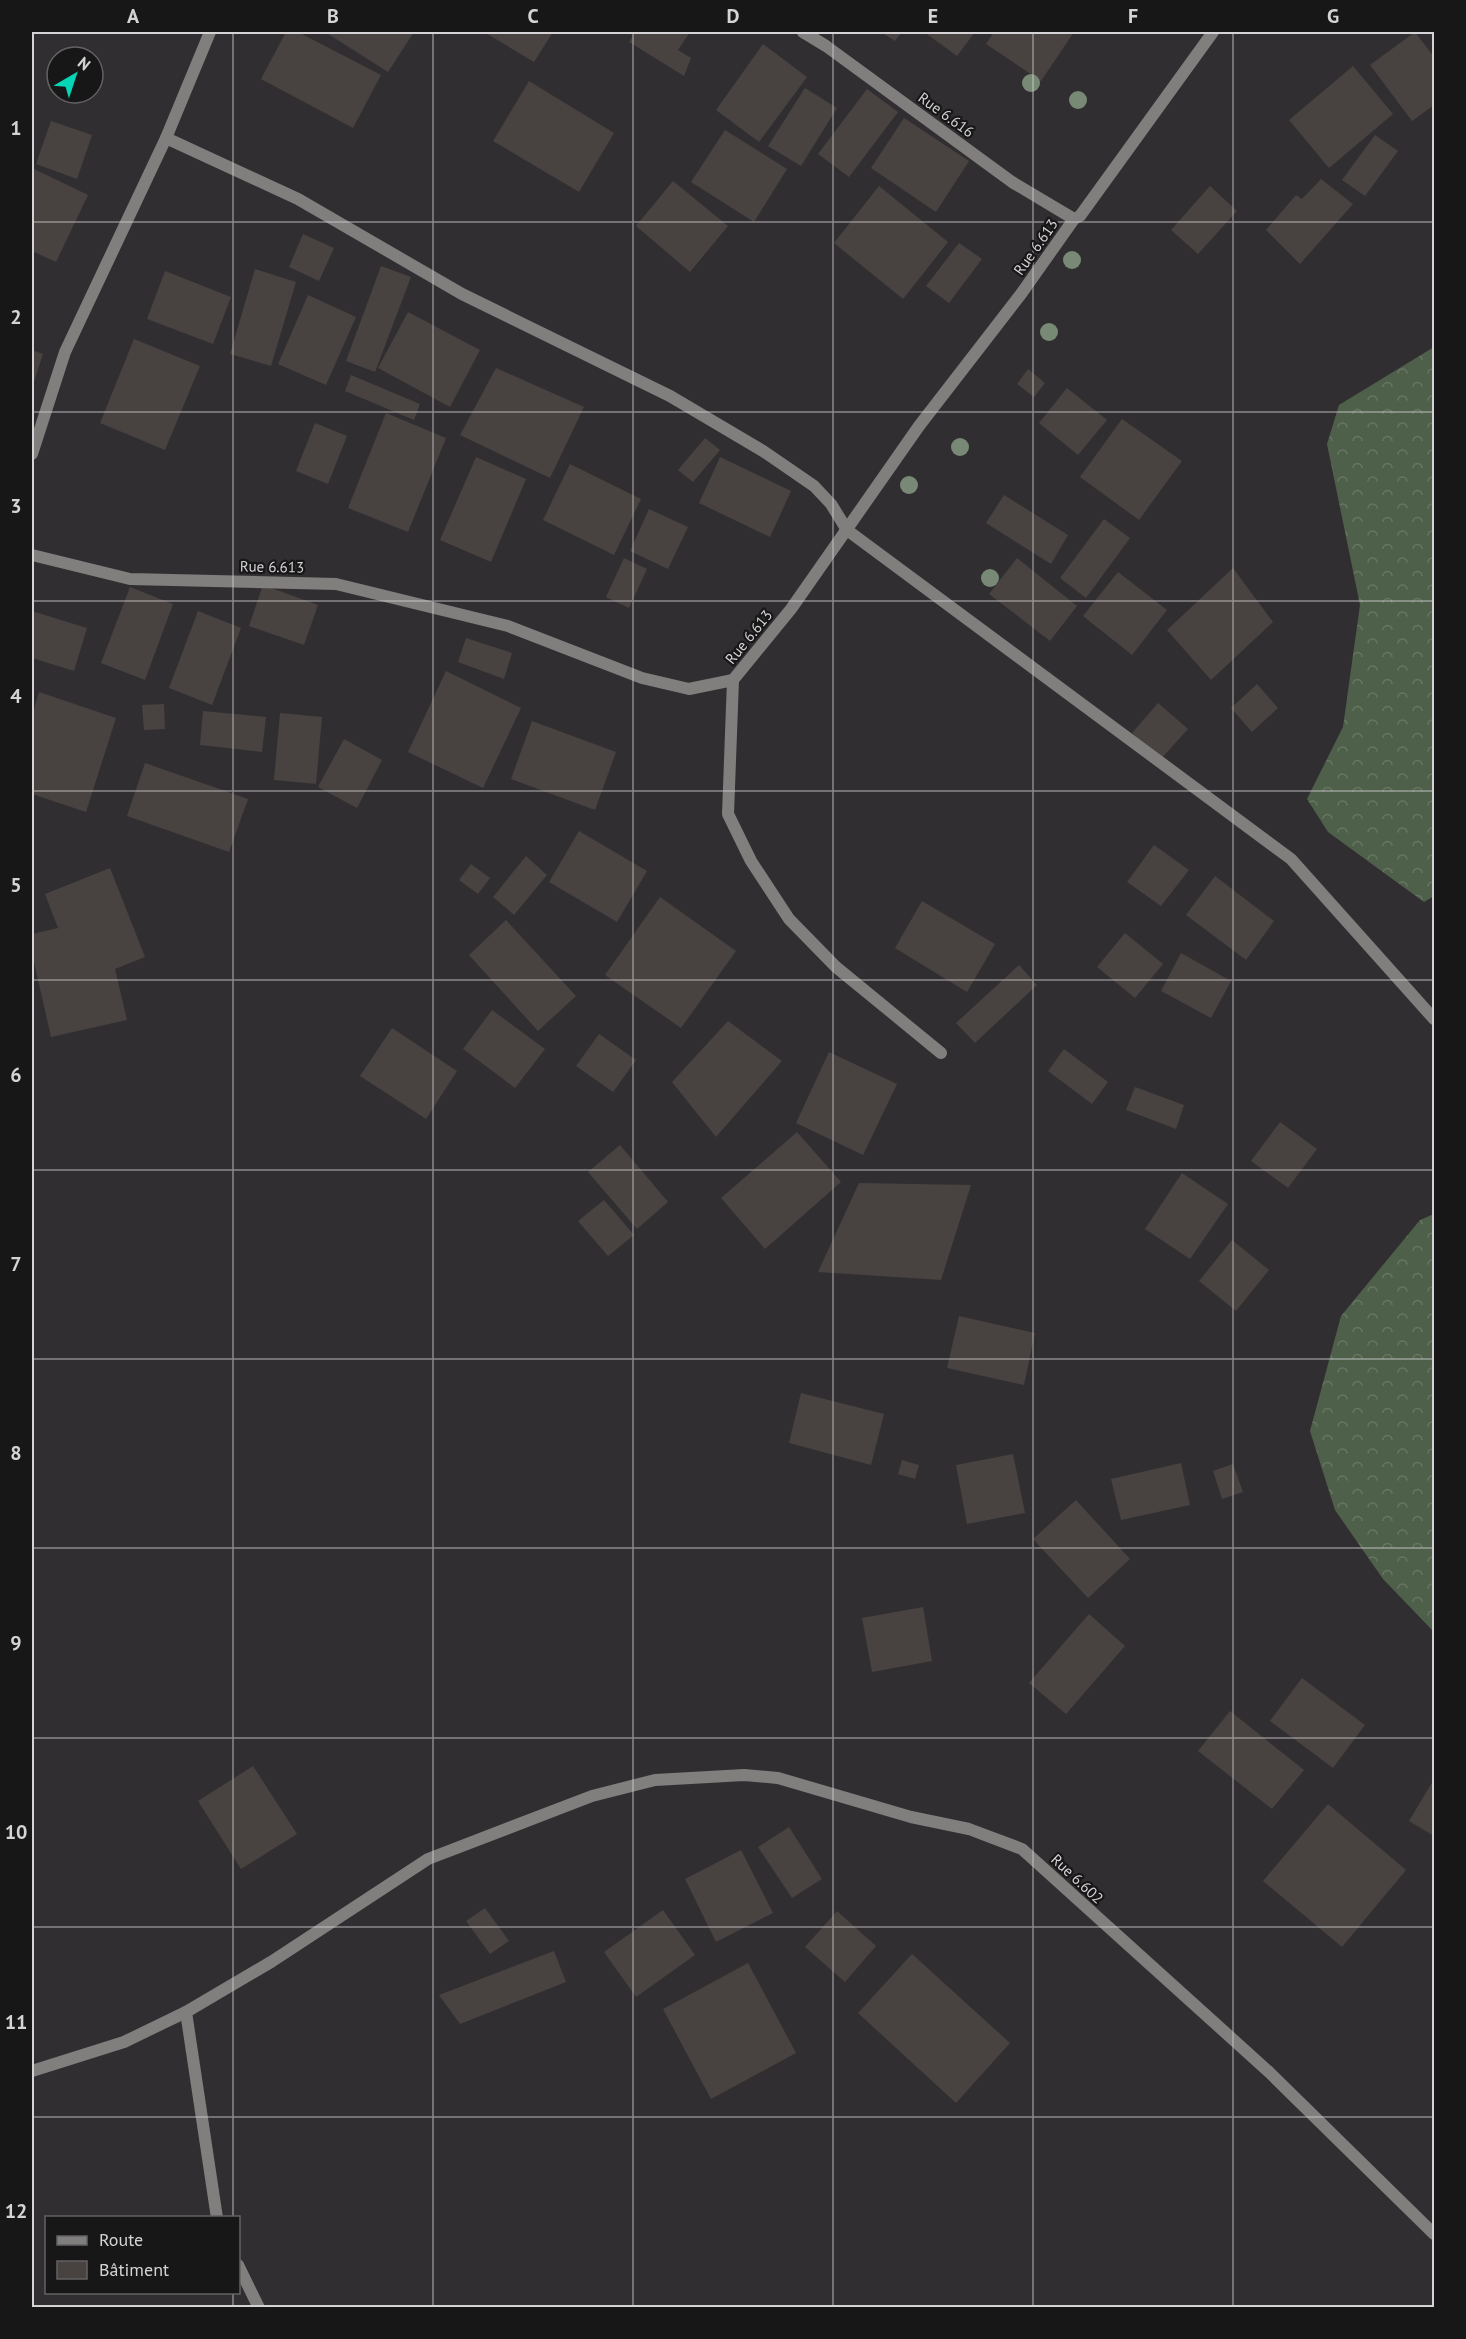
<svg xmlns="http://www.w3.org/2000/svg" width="1466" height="2339" font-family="'PT Sans',sans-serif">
  <defs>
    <pattern id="forest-crowns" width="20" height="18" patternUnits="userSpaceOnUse" patternTransform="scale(1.5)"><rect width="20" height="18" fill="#4e604a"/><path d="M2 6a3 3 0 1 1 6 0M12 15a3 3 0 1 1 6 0" fill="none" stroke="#677663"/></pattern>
  </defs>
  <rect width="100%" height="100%" fill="#312e32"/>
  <!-- forest -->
  <g fill="url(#forest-crowns)">
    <polygon points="1434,347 1434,896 1424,902 1328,832 1307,799 1343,727 1360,605 1327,444 1339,405"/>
    <polygon points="1434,1214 1434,1632 1383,1579 1335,1510 1310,1431 1341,1316 1420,1220"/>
  </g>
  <!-- building -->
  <g fill="#484240">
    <polygon points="286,32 298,32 381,75 353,128 261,79"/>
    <polygon points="325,32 414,32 388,72"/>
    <polygon points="484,32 553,32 534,62"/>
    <polygon points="635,32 690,32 678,50 691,58 684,76 629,42"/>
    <polygon points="881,32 902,32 895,41"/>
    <polygon points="924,32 975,32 957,56"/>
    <polygon points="994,32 1074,32 1041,81 986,44"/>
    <polygon points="1415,32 1434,57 1434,105 1412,121 1370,65"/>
    <polygon points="763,44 807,77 759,142 716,110"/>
    <polygon points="1353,66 1393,114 1329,168 1289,120"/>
    <polygon points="529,81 614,133 579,192 493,141"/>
    <polygon points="805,88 837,108 801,166 768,146"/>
    <polygon points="867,89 898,112 849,177 818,154"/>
    <polygon points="904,118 969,161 936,212 871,168"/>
    <polygon points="51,121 92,135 77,179 36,164"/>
    <polygon points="725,130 787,169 754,222 691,182"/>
    <polygon points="1375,135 1398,151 1365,196 1342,180"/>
    <polygon points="32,168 88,195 56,262 32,251"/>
    <polygon points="1321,179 1353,204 1300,264 1266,230 1296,195 1302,199"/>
    <polygon points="673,181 728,226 690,272 636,226"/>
    <polygon points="879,186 948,242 903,299 834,243"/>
    <polygon points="1210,186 1237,211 1198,254 1171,230"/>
    <polygon points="303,234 334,248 319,281 289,267"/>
    <polygon points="959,243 982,259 949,303 926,286"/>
    <polygon points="381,266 411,277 375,372 346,361"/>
    <polygon points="255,269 296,282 271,366 230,354"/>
    <polygon points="165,271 231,297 213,344 147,319"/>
    <polygon points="308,295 356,317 326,385 278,364"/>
    <polygon points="408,312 480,350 450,407 378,368"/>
    <polygon points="134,339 200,366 165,450 100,423"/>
    <polygon points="32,350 43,354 32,388"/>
    <polygon points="496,368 584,407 550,478 460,435"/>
    <polygon points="1028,369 1045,383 1034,397 1017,384"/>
    <polygon points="351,375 420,404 414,420 345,391"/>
    <polygon points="1067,388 1107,420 1078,455 1039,423"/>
    <polygon points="386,413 446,438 408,532 348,508"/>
    <polygon points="1122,419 1182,461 1139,520 1080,477"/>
    <polygon points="315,423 347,436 328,484 296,471"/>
    <polygon points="705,438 720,450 693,482 678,470"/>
    <polygon points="476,457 526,479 491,562 440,540"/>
    <polygon points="720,457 791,491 770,537 699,503"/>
    <polygon points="570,464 641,499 614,555 543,520"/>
    <polygon points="1004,495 1068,535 1051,564 986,523"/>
    <polygon points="649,509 688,527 668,569 630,551"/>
    <polygon points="1104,519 1130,538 1086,598 1060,578"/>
    <polygon points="624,558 647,569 629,608 606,597"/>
    <polygon points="1017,558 1077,606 1050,641 989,594"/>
    <polygon points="1233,568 1273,622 1211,680 1167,630"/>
    <polygon points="1118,572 1167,610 1132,655 1083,616"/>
    <polygon points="263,585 318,605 304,645 249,626"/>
    <polygon points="130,587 173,604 145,680 101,663"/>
    <polygon points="32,611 87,628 74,671 32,658"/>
    <polygon points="198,611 241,628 212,705 169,688"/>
    <polygon points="466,638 512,653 504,679 458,662"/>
    <polygon points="446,671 521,708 483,788 408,752"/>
    <polygon points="1257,684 1278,708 1252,732 1231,708"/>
    <polygon points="39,692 116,718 86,812 32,794 32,716"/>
    <polygon points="1158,703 1188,729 1161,759 1132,733"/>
    <polygon points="164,704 165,729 144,730 142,705"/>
    <polygon points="203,711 266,717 262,752 200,745"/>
    <polygon points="280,713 322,717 316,784 274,780"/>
    <polygon points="532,721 616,752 595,810 511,779"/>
    <polygon points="344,739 382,760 357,808 318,787"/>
    <polygon points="145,763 248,799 229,852 127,816"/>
    <polygon points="579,831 647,871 617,922 549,882"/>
    <polygon points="1154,845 1189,870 1161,906 1127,882"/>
    <polygon points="526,856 547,875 514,915 493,897"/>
    <polygon points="471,864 490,878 478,894 459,880"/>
    <polygon points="110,868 145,957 115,969 127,1020 51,1037 32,953 32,934 58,928 45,894"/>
    <polygon points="1215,876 1274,921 1246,960 1186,915"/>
    <polygon points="660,897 736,951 681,1028 605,975"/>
    <polygon points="922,901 995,944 967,992 895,948"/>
    <polygon points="506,920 576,996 538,1031 469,955"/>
    <polygon points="1125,933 1163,964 1135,998 1097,967"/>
    <polygon points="1181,953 1231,981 1211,1018 1161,991"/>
    <polygon points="1019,965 1037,985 975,1043 956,1023"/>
    <polygon points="492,1010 545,1049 515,1088 463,1049"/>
    <polygon points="728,1021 782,1061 716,1137 672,1082"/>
    <polygon points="392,1028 457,1071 426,1119 360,1076"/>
    <polygon points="599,1034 636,1060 613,1092 576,1066"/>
    <polygon points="1064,1049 1108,1082 1092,1104 1048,1071"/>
    <polygon points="829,1052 897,1084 863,1155 796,1123"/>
    <polygon points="1135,1087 1184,1105 1176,1129 1126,1110"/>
    <polygon points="1280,1122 1317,1149 1288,1188 1251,1161"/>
    <polygon points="797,1132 841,1182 765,1249 721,1198"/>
    <polygon points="620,1145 668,1202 637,1229 588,1172"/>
    <polygon points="1182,1173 1228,1204 1190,1259 1145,1229"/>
    <polygon points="859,1183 971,1185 941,1280 818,1272"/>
    <polygon points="604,1200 634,1235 608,1256 578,1221"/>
    <polygon points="1232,1240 1269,1270 1236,1311 1199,1281"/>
    <polygon points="959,1316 1035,1333 1024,1385 947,1368"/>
    <polygon points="801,1393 884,1414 871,1465 789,1443"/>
    <polygon points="1013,1454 1025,1513 967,1524 956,1465"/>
    <polygon points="902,1460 919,1465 915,1479 898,1474"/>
    <polygon points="1181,1463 1190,1505 1121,1520 1111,1479"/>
    <polygon points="1233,1464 1243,1492 1222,1499 1213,1471"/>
    <polygon points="1076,1500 1130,1559 1088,1598 1033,1539"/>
    <polygon points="923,1607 932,1661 872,1672 862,1618"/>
    <polygon points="1089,1614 1125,1646 1066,1714 1029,1683"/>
    <polygon points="1302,1678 1365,1725 1333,1768 1270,1721"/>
    <polygon points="1230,1711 1304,1770 1272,1809 1198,1751"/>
    <polygon points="253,1766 297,1834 241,1869 198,1801"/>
    <polygon points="1433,1781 1434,1782 1434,1836 1409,1821"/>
    <polygon points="1328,1804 1406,1870 1342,1947 1263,1881"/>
    <polygon points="789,1827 822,1879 792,1898 758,1847"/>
    <polygon points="741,1850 773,1913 716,1942 685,1879"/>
    <polygon points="485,1908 509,1941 490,1954 466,1921"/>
    <polygon points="663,1910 695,1955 636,1997 604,1952"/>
    <polygon points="837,1911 876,1946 845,1982 805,1947"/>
    <polygon points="554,1951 566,1982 460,2024 439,1995"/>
    <polygon points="912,1954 1010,2043 956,2103 858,2013"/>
    <polygon points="748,1963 796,2053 711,2099 663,2009"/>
  </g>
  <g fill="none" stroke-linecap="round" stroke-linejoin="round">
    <!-- minor -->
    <g stroke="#807f7d" stroke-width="12">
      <polyline points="803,32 826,46 1012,182 1074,219"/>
      <polyline points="166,138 298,199 462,294 670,396 763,451 814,486 831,504 847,530 1291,859 1434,1019"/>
      <polyline points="32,454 65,352 166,138 210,32"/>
      <polyline points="32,555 130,579 336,584 508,626 642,678 689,689 733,680 791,609 919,426 1021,294 1074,219 1080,216 1213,32"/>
      <polyline points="733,680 728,814 751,861 789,919 836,967 941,1053"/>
      <polyline points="186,2012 217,2218"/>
      <polyline points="32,2071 124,2042 186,2012 271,1962 428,1859 592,1796 655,1780 744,1775 778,1778 911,1817 969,1829 1022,1849 1269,2072 1434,2234"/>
      <polyline points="238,2265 259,2308"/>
    </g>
  </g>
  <!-- trees -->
  <g fill="#788a75">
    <circle cx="1031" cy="83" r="9"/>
    <circle cx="1078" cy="100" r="9"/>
    <circle cx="1072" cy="260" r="9"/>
    <circle cx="1049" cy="332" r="9"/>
    <circle cx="960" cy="447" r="9"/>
    <circle cx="909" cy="485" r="9"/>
    <circle cx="990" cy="578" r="9"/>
  </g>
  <!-- grid -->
  <path fill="none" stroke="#d5d3d5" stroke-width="1.5" stroke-opacity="0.55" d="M233,32V2218M433,32V2308M633,32V2308M833,32V2308M1033,32V2308M1233,32V2308M32,222H1434M32,412H1434M32,601H1434M32,791H1434M32,980H1434M32,1170H1434M32,1359H1434M32,1548H1434M32,1738H1434M32,1927H1434M32,2117H1434M233,2292V2308"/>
  <g text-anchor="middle" stroke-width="4.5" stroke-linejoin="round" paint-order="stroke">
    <!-- street labels -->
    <g font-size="15" fill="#d5d3d5" stroke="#181718">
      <text transform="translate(946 115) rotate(36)" y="5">Rue 6.616</text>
      <text transform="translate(1036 247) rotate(-55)" y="5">Rue 6.613</text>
      <text transform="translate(272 567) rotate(1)" y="5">Rue 6.613</text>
      <text transform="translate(749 637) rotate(-51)" y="5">Rue 6.613</text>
      <text transform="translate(1077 1879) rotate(43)" y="5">Rue 6.602</text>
    </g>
  </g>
  <!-- border -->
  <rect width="1466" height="2339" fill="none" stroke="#181718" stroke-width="66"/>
  <!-- legend -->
  <rect x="45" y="2216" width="195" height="78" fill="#181718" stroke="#646264" stroke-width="1.5"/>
  <rect x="57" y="2236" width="30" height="9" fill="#807f7d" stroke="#646264" stroke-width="1.5"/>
  <text x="99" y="2246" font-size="18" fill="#d5d3d5">Route</text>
  <rect x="57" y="2261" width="30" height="18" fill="#484240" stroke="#646264" stroke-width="1.5"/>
  <text x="99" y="2276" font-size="18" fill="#d5d3d5">Bâtiment</text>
  <!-- north arrow -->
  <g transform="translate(75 75) rotate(39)"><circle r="28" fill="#181718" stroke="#646264" stroke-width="1.5"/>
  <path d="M0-4.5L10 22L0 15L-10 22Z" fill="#06d5b6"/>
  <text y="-9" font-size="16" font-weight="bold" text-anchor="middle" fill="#d5d3d5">N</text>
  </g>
  <rect x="33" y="33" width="1400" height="2273" fill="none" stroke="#d5d3d5" stroke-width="2"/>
  <g font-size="20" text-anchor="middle" font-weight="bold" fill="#d5d3d5">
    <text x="133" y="23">A</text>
    <text x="333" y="23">B</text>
    <text x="533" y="23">C</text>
    <text x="733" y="23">D</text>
    <text x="933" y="23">E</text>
    <text x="1133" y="23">F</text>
    <text x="1333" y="23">G</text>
    <text x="16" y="135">1</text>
    <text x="16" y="324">2</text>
    <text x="16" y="513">3</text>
    <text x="16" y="703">4</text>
    <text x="16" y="892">5</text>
    <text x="16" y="1082">6</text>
    <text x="16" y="1271">7</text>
    <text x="16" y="1460">8</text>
    <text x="16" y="1650">9</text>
    <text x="16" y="1839">10</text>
    <text x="16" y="2029">11</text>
    <text x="16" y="2218">12</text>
  </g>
</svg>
